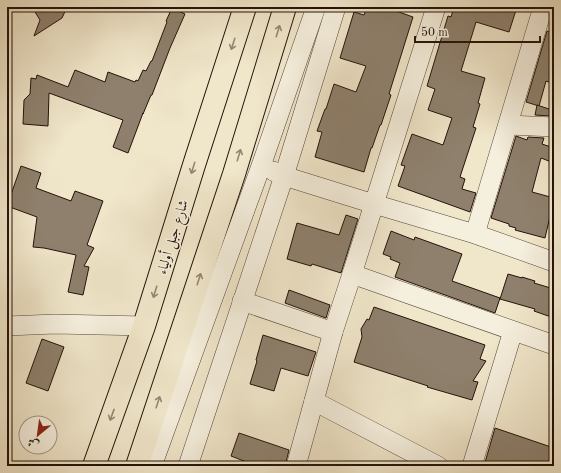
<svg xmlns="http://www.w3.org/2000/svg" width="561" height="473" font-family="'Old Standard TT',Amiri,serif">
  <rect width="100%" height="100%" fill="#f0e6ca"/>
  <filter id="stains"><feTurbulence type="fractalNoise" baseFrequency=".005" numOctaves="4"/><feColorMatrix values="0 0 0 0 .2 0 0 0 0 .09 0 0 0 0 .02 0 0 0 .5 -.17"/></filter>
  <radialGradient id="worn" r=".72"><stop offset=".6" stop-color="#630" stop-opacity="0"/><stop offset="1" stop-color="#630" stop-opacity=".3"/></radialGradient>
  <!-- building -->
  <g fill="#8e806d" stroke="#241209">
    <polygon points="32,7 67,7 62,18 34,36 40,20"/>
    <polygon points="367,7 385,7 413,17 389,94 391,95 381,125 380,125 372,148 371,148 364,172 315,157 322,132 317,131 325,109 326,109 334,84 356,92 366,66 340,58 354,12 364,15"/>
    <polygon points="454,7 517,7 509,32 476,22 461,71 485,78 478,103 480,104 473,127 476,128 460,177 465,179 462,189 476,193 470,212 398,186 405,166 401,165 412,134 443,145 452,118 428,110 435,89 427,86 448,16 451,17"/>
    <polygon points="172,8 185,14 170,48 152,95 151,95 143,114 143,113 128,153 113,147 123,120 49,93 48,126 23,124 24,100 30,94 31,78 36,79 37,75 68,87 75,70 105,82 108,72 135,82 136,80 138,81 143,70 146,71 151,61 152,61 167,22 166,21"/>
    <polygon points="547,31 554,33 554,84 546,81 539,106 526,102"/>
    <polygon points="537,105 552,110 550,116 535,115"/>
    <polygon points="516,136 527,140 528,137 544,138 542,144 554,148 554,163 541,158 532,192 554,198 554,213 551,212 545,238 515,230 516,228 509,226 509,224 491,218"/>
    <polygon points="21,166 41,173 36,188 71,201 75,191 103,201 87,245 94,248 84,266 89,267 83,295 68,292 76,255 44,248 33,247 37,217 7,206"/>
    <polygon points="346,215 358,219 341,273 312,264 311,266 287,259 297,223 339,235"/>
    <polygon points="391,231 414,240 415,237 462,254 452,281 500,298 495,313 395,277 400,263 390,259 391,257 383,254"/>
    <polygon points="508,274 522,278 522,277 535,281 534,283 554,289 554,318 534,311 535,309 500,299"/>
    <polygon points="289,290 330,305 326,318 285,303"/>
    <polygon points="374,307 485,345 480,359 486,361 473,381 478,382 472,400 427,387 428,386 354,362 362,337 361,329 367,319 369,320"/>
    <polygon points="263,335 316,352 308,376 281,368 274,391 250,384 257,361 256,360"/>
    <polygon points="42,339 64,347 48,391 26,383"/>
    <polygon points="495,428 554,448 554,466 484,466"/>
    <polygon points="239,433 289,450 285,466 248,466 249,463 231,456"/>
  </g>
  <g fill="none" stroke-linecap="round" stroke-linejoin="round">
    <!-- street casing -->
    <g stroke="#574739" stroke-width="20">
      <g id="street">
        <polyline points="508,125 554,127"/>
        <polyline points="273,171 284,176 374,204 475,234 554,262"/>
        <polyline points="475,234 543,7"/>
        <polyline points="352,274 554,345"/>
        <polyline points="242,301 333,332"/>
        <polyline points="7,326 55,324 144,326"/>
        <polyline points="314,401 438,466"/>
        <polyline points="152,466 261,166 316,7"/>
        <polyline points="188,466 284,176 336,7"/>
        <polyline points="296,466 333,332 352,274 436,7"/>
        <polyline points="472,466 513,331"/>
      </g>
    </g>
    <!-- primary casing -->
    <g stroke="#241209" stroke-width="24">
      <g id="primary">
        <polyline points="94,466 144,326 194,165 245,7"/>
        <polyline points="137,466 234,174 285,7"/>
      </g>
    </g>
    <!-- street -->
    <use href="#street" stroke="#f5efdd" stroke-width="19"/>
    <!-- primary -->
    <use href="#primary" stroke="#f0e6ca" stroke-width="22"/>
  </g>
  <!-- one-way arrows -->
  <defs><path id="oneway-shaft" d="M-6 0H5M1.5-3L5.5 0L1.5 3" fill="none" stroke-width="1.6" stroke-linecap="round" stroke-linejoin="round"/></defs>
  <g stroke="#948773">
    <use href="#oneway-shaft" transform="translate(278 31) rotate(-73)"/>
    <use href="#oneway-shaft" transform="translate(233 44) rotate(108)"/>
    <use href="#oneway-shaft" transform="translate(239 155) rotate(-73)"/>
    <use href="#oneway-shaft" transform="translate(193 168) rotate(107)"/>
    <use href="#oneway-shaft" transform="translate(199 279) rotate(-72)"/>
    <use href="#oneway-shaft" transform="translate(155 292) rotate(107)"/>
    <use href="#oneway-shaft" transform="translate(158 402) rotate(-72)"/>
    <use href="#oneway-shaft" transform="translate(112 415) rotate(110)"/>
  </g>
  <g text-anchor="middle" stroke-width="3" stroke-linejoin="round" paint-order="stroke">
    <!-- street labels -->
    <g font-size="14" fill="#241209" stroke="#f5efdd">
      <text transform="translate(172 237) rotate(-73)" y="5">شارع جبل أولياء</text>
    </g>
  </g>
  <!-- margin -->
  <rect width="561" height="473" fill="none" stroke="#f0e6ca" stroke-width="24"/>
  <rect x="8" y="8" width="545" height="457" fill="none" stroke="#241209" stroke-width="2"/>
  <rect x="12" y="12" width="537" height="449" fill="none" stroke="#241209"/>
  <!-- north arrow -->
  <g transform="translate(38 435) rotate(209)"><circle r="19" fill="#f5efdd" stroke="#a19788"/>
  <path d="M0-3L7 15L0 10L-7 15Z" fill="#8f2418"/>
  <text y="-6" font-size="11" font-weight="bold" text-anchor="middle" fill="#241209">ش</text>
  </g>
  <!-- scale -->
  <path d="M415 36v6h125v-6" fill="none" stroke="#241209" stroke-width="2"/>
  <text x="421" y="36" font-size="12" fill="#241209" stroke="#f5efdd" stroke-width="3" paint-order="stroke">50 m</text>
  <rect width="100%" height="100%" filter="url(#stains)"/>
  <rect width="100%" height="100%" fill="url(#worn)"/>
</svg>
